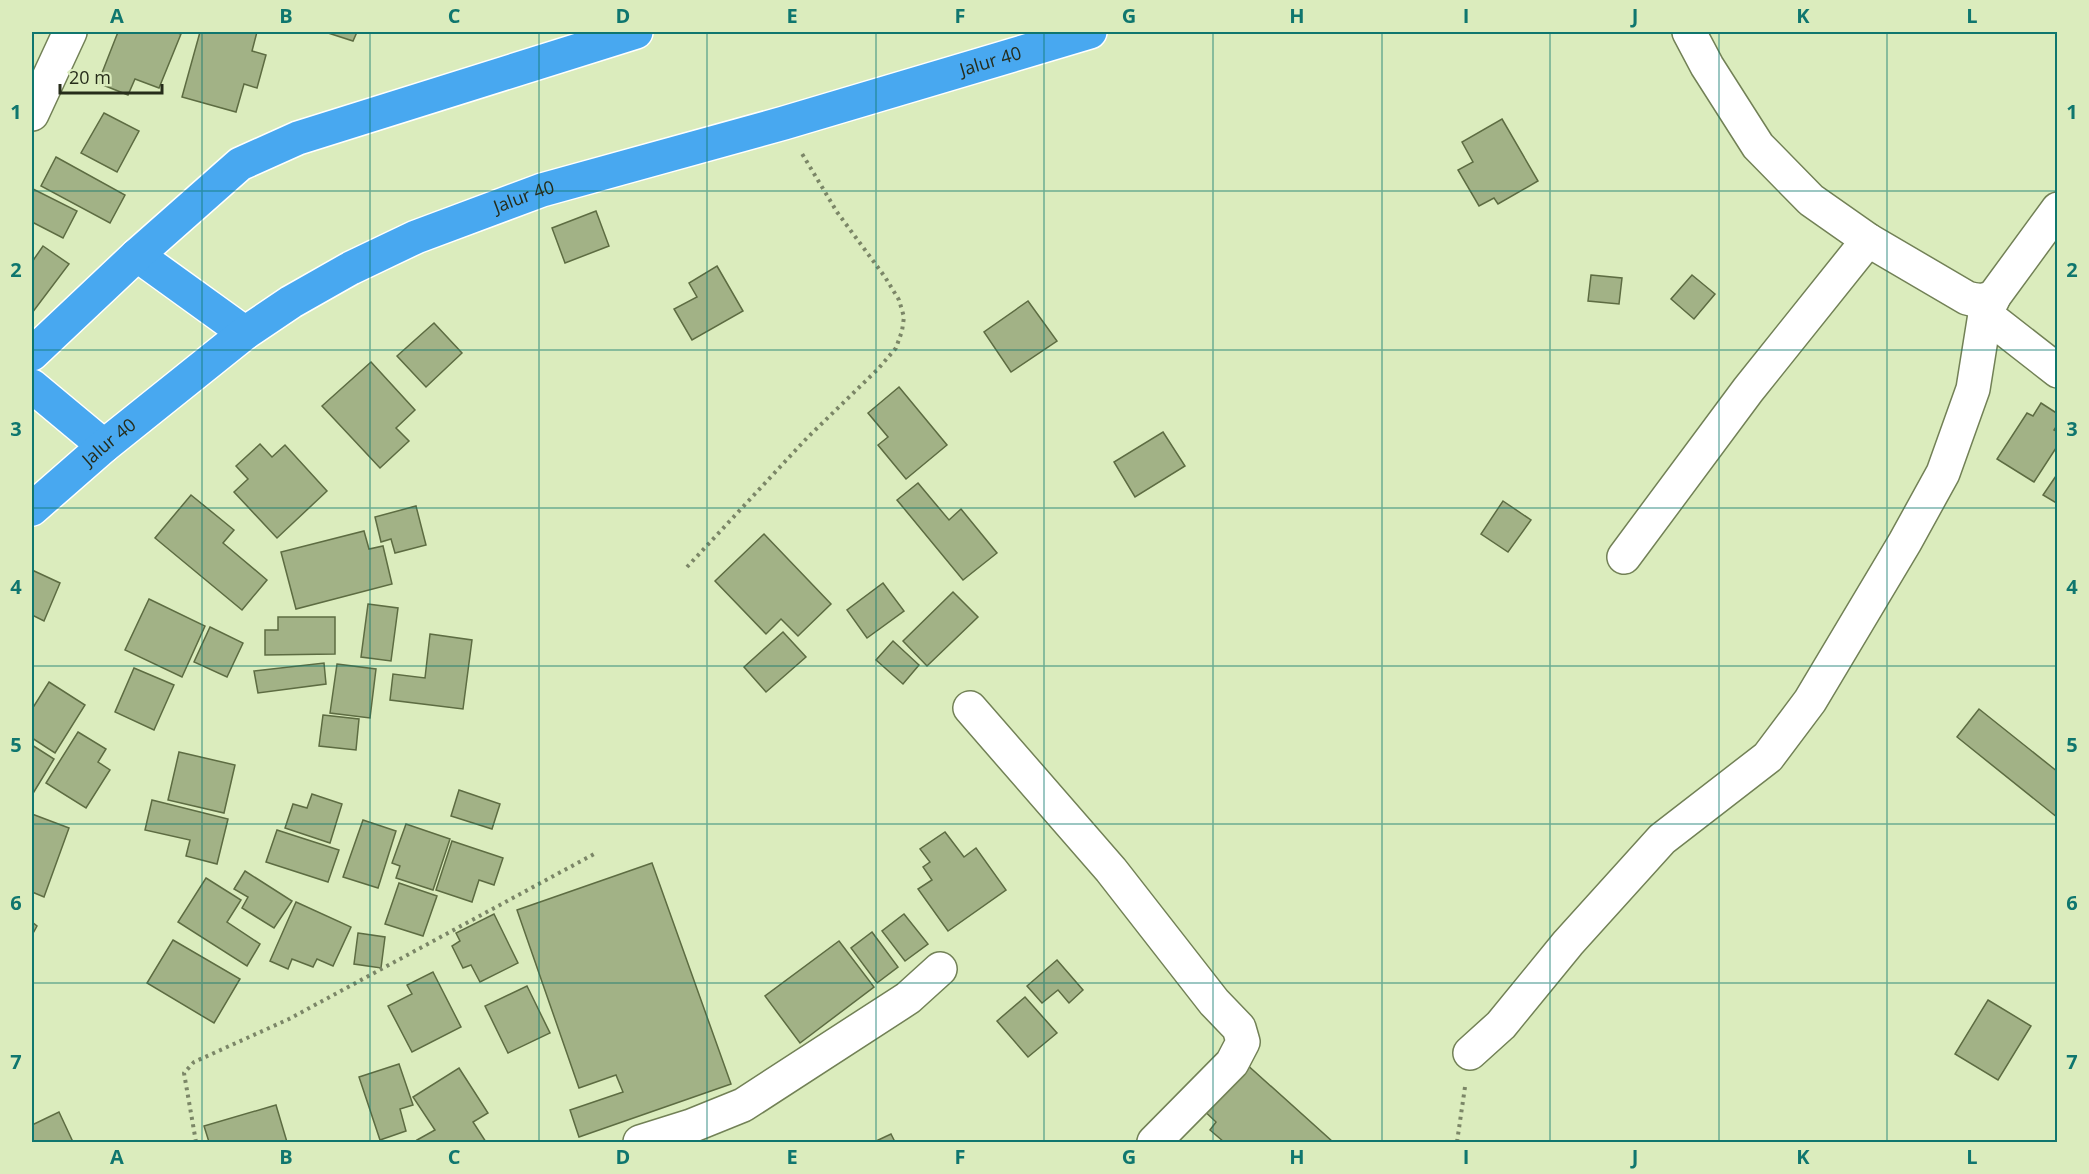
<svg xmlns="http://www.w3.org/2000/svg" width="2089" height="1174" font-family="'Open Sans',sans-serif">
  <rect width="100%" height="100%" fill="#dbecbd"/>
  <!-- building -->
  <g fill="#a2b286" stroke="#5d6c42" stroke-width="1.5">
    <polygon points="118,32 174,32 181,34 159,88 135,79 128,95 98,83"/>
    <polygon points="200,32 257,32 252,51 266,55 257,88 244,84 236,112 182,97"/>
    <polygon points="325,32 357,32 353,41"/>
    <polygon points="104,113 139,131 117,172 81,153"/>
    <polygon points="1502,119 1538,181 1498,204 1494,198 1479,206 1458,170 1473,162 1462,142"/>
    <polygon points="56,157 125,195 110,223 41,186"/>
    <polygon points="33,189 77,211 63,238 32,222"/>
    <polygon points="596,211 609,246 565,263 552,228"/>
    <polygon points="43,246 69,264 32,313 32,262"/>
    <polygon points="717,266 743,311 692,340 674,309 697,297 689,283"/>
    <polygon points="1591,275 1622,278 1619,304 1588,301"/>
    <polygon points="1692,275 1715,294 1694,319 1671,299"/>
    <polygon points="1028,301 1057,341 1011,372 984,332"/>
    <polygon points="434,323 462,353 426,387 397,356"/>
    <polygon points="371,362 415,410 396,428 409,441 380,468 322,406"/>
    <polygon points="899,387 947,445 906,479 878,445 888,437 868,413"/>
    <polygon points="2041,403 2058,414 2058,424 2054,430 2058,432 2058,445 2034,482 1997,459 2027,413 2033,416"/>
    <polygon points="1163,432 1185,466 1135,497 1114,462"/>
    <polygon points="260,444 272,457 285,445 327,491 277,538 234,492 248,479 236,466"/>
    <polygon points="2058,473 2058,504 2043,495"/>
    <polygon points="918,483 949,520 961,509 997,553 963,580 897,500"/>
    <polygon points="191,495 234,530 223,543 267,580 242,610 155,538"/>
    <polygon points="1503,501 1531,520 1508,552 1481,534"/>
    <polygon points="416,506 426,545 395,553 391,539 381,542 375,517"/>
    <polygon points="364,531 369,549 383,546 392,584 296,609 281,552"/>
    <polygon points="764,534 831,604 798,636 781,619 766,634 715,581"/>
    <polygon points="32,570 60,583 44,621 32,615"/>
    <polygon points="883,583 904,611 867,638 847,610"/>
    <polygon points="953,592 978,617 927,666 903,641"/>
    <polygon points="149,599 205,626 182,677 125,650"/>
    <polygon points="368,604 398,608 391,661 361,657"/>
    <polygon points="278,617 335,617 335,654 265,655 265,630 278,630"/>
    <polygon points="210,627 243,643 227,677 194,662"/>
    <polygon points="783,632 806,657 766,692 744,667"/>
    <polygon points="430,634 472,640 463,709 390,700 393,674 425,678"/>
    <polygon points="893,641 919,665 903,684 876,660"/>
    <polygon points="324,663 326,684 258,693 254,671"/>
    <polygon points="337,664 376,669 370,718 330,713"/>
    <polygon points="134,668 174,685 154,730 115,712"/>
    <polygon points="49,682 85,705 55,753 32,738 32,705 34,706"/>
    <polygon points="1979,709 2058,772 2058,818 1957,737"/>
    <polygon points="323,715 359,719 356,750 319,746"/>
    <polygon points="78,732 106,749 98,762 110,770 86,808 46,783"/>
    <polygon points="32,745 54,759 32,795"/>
    <polygon points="179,752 235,765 224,813 168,800"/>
    <polygon points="459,790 500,804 492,829 451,816"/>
    <polygon points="312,794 342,804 330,843 285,828 293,804 307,808"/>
    <polygon points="152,800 228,819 217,864 186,856 190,840 145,830"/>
    <polygon points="32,814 69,828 44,897 32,892"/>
    <polygon points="363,820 396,831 378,888 343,877"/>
    <polygon points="406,824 450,839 433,890 396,878 400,866 392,863"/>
    <polygon points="277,830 339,850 328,882 266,862"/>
    <polygon points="945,832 964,857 976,848 1006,890 948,931 918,889 932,880 923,867 930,862 920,849"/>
    <polygon points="452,841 503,858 494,885 479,880 472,902 436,890"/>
    <polygon points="652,863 731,1084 579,1137 570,1110 623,1092 616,1075 579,1088 517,910"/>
    <polygon points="245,871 292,901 274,928 242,908 248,897 234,889"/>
    <polygon points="206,878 241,900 227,922 260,944 247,966 178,922"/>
    <polygon points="399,883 437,896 423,936 385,924"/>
    <polygon points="296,902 351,927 333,966 317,959 313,967 292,959 288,969 270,961"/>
    <polygon points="494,914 518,963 480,982 471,965 463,968 452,946 460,941 456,933"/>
    <polygon points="904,914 928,944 905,961 882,931"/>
    <polygon points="32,922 37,926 32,935"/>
    <polygon points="872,932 898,967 877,983 851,948"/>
    <polygon points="358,933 385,937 381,968 354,964"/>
    <polygon points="173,940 240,979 214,1023 147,983"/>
    <polygon points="839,941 874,987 800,1043 765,996"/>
    <polygon points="1057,960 1083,990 1069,1003 1058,990 1042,1003 1027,986"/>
    <polygon points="433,972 461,1027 412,1052 388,1006 412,994 407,985"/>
    <polygon points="527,986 550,1033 508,1053 485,1006"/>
    <polygon points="1025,997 1057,1033 1028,1057 997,1021"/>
    <polygon points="1988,1000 2031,1026 1998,1080 1955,1054"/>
    <polygon points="1234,1053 1333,1142 1224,1142 1210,1130 1216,1122 1198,1105"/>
    <polygon points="399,1064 413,1105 400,1109 406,1131 380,1140 359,1077"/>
    <polygon points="459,1068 488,1113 473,1122 486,1142 419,1142 417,1140 435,1130 413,1097"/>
    <polygon points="276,1105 287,1142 209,1142 204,1126"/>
    <polygon points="59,1112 73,1142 32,1142 32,1125"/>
    <polygon points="891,1134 895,1142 874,1142"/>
  </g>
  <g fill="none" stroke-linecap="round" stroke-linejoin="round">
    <!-- street casing -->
    <g stroke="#728156" stroke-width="36">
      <g id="street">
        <path d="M1689,32L1707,66L1758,146L1811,200L1868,240L1967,298C1978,301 1985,302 1995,295L2058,209"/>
        <polyline points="32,114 70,32"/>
        <polyline points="1993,299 1985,314 2058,371"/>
        <polyline points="1624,557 1748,390 1868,240"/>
        <polyline points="970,708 1111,870 1214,1002 1239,1028 1243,1042 1232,1063 1154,1142"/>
        <polyline points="1470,1053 1501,1025 1568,943 1662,839 1768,757 1810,701 1905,542 1943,473 1973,389 1985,314"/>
        <polyline points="640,1142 691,1126 743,1105 908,998 940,969"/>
      </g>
    </g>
    <!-- highway casing -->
    <g stroke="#fff" stroke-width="36">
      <g id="highway">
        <polyline points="137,255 245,333"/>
        <polyline points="32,354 137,255 240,164 298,138 636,32"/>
        <polyline points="32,386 104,446"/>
        <path id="s1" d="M32,509L104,446L245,333L291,302L351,268L416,237L542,190L784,123L1090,32"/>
      </g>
    </g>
    <!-- path -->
    <g stroke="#7b8667" stroke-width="4" stroke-dasharray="3 4.5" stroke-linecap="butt">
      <polyline points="687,567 807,438 878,369 896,348 902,331 904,317 899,300 885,277 837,212 801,152"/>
      <polyline points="196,1142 184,1073 194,1062 289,1019 596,853"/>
      <polyline points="1457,1142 1465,1087"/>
    </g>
    <!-- street -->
    <use href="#street" stroke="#fff" stroke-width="33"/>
    <!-- highway -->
    <use href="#highway" stroke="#48a8f0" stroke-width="33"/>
  </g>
  <!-- grid -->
  <path fill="none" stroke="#0f766e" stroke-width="1.5" stroke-opacity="0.55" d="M202,32V1142M370,32V1142M539,32V1142M707,32V1142M876,32V1142M1044,32V1142M1213,32V1142M1382,32V1142M1550,32V1142M1719,32V1142M1887,32V1142M32,191H2058M32,350H2058M32,508H2058M32,666H2058M32,824H2058M32,983H2058"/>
  <g text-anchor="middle" stroke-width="4.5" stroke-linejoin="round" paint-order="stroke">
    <!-- street labels -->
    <g font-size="18" fill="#262c1a" stroke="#dbecbd">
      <text dy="6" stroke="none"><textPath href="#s1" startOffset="1074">Jalur 40</textPath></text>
      <text dy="6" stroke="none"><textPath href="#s1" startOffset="588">Jalur 40</textPath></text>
      <text dy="6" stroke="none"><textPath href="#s1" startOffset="102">Jalur 40</textPath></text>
    </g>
  </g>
  <!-- border -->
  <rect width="2089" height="1174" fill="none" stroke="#dbecbd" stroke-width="66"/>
  <!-- scale -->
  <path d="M60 84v9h102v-9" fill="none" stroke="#262c1a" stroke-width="3"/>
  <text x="69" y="84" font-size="18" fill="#262c1a" stroke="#dbecbd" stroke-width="4.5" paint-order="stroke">20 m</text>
  <rect x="33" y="33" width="2023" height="1108" fill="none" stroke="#0f766e" stroke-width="2"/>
  <g font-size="20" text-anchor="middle" font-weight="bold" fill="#0f766e">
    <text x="117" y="23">A</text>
    <text x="286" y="23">B</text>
    <text x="454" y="23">C</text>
    <text x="623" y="23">D</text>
    <text x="792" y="23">E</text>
    <text x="960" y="23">F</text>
    <text x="1129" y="23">G</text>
    <text x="1297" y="23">H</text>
    <text x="1466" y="23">I</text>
    <text x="1635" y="23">J</text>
    <text x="1803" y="23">K</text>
    <text x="1972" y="23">L</text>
    <text x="16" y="119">1</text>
    <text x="2072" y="119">1</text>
    <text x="16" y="277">2</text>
    <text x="2072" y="277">2</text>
    <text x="16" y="436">3</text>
    <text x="2072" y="436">3</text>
    <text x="16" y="594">4</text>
    <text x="2072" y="594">4</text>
    <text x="16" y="752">5</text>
    <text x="2072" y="752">5</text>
    <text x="16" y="910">6</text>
    <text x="2072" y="910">6</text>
    <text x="16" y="1069">7</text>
    <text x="2072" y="1069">7</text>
    <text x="117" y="1164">A</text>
    <text x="286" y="1164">B</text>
    <text x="454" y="1164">C</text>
    <text x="623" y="1164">D</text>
    <text x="792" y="1164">E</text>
    <text x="960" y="1164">F</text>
    <text x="1129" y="1164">G</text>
    <text x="1297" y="1164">H</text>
    <text x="1466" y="1164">I</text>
    <text x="1635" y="1164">J</text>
    <text x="1803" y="1164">K</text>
    <text x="1972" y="1164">L</text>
  </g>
</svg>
